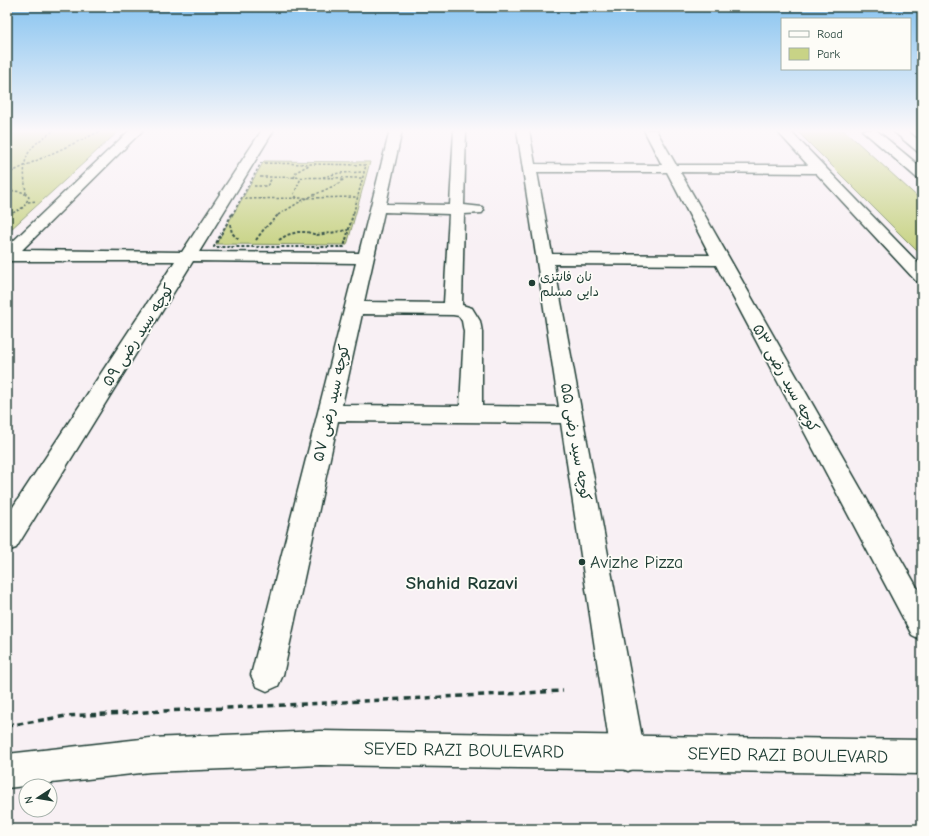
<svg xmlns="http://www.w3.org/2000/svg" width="929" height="836" font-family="'Comic Neue','Playpen Sans Arabic',sans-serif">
  <rect width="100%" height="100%" fill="#f8f0f4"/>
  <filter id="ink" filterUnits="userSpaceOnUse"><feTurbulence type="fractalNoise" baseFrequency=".025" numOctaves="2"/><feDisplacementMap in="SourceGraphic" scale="8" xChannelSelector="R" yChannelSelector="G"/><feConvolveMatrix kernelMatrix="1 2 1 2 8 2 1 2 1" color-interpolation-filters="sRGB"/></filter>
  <g filter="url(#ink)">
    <!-- green -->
    <g fill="#c8d386" stroke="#74885d">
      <polygon points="19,130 120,130 10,230 7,230 7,139"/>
      <polygon points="796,130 844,130 922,201 922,256"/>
      <polygon points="264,161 370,162 347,245 216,244"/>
    </g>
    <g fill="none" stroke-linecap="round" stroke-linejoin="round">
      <!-- minor casing -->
      <g stroke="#1f3d34" stroke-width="3">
        <path id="minor" d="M130,130H143L22,250L182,252L262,130H274L199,252L359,253L390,130H402L386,204L450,205L454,130H466L464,205L482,207L484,210L482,213L464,214L462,305L472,308L480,321L482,332V406L559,407L517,130H529L535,164L662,165L644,130H656L676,165H808L776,130H789L922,267V282L916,281L816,173L680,172L922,596V640L912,635L716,265L554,264L645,754L640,766L628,771L616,766L611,754L561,423L338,421L283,675L278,686L267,691L256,686L251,675L356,263L193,261L16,548L7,551V516L175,261H7V247ZM537,172H667L710,255L552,254ZM384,212L449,214L444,303L364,302ZM362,314L453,315L459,316L462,321L464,332L460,406L342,405Z"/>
      </g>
      <!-- major casing -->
      <g stroke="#1f3d34" stroke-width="3">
        <g id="major">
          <polygon points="862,130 876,130 922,168 922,179 917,178"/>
          <polygon points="892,130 906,130 922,143 922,153 918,152"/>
          <polygon points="320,731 922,740 922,774 320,765 150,772 7,788 7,754 150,738"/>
        </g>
      </g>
      <!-- path-far2 -->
      <g stroke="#1f3d34" stroke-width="1.5" stroke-dasharray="2.5 2" stroke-linecap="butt">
        <polyline points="7,174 103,130"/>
        <polyline points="260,177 363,178"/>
        <polyline points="323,177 339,173 364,172"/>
        <polyline points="294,178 296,172 309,165"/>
        <polyline points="254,186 267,186 272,178"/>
        <polyline points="7,190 22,192 29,197 24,207 9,215"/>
        <path d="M26,194C22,158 23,150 55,130"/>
        <polyline points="297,198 294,194 301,178"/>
        <polyline points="245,199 358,197"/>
        <polyline points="28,202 37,201"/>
        <polyline points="232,215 261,163 366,165 353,215"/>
        <polyline points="278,215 303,200 338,184 344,179"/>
      </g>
      <!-- path-far1 -->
      <g stroke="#1f3d34" stroke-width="2" stroke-dasharray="3 2" stroke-linecap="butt">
        <polyline points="232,214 214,247 344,247 353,214"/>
        <polyline points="7,216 11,214"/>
        <polyline points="230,224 232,233 239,240"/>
        <polyline points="256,240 264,229 279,214"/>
        <polyline points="279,240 287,235 298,232 307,232 317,235 348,230"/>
      </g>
      <!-- path -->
      <polyline stroke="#1f3d34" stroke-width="3.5" stroke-dasharray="6 4.5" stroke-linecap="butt" points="7,726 66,716 563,691"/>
      <!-- minor -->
      <use href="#minor" fill="#fdfcf7" fill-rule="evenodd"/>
      <!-- major -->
      <use href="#major" fill="#fdfcf7" fill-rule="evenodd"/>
    </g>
  </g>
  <!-- sky -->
  <linearGradient id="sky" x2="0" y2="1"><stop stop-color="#88c4f0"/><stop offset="0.53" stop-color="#fcf8fa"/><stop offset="1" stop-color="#fcf8fa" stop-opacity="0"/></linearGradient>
  <rect width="929" height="247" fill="url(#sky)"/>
  <!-- markers -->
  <g fill="#1f3d34" stroke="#fdfcf7" stroke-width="1.5">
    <circle cx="532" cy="283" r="4"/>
    <circle cx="582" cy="562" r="4"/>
  </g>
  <g text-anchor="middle" stroke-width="3.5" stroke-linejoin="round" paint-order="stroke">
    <!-- far-poi labels -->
    <g font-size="13" fill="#1f3d34" stroke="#fdfcf7" text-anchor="start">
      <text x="540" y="281">نان فانتزی<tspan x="540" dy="15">دایی مسلم</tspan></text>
    </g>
    <!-- street labels -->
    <g font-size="15" fill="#1f3d34" stroke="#fdfcf7">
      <text transform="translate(138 335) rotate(-57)" y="5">کوچه سید رضی ۵۹</text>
      <text transform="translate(786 378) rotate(61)" y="5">کوچه سید رضی ۵۳</text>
      <text transform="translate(331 403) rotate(-77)" y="5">کوچه سید رضی ۵۷</text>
      <text transform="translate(576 442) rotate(80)" y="5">کوچه سید رضی ۵۵</text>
    </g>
    <!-- near-poi labels -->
    <g font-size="18" fill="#1f3d34" stroke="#fdfcf7" text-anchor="start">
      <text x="590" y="568">Avizhe Pizza</text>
    </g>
    <!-- near-street labels -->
    <g font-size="18" fill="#1f3d34" stroke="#fdfcf7">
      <text transform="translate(464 750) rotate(1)" y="6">SEYED RAZI BOULEVARD</text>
      <text transform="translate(788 755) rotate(1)" y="6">SEYED RAZI BOULEVARD</text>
    </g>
    <!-- near-neighbourhood labels -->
    <g font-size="19" font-weight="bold" fill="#1f3d34" stroke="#fdfcf7">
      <text x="462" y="589">Shahid Razavi</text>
    </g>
  </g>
  <!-- margin -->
  <rect width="929" height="836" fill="none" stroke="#fdfcf7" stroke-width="24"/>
  <rect x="12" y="12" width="905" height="812" fill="none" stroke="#1f3d34" stroke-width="1.5" filter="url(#ink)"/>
  <!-- legend -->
  <rect x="781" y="18" width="130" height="52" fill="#fdfcf7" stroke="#a4b0a9"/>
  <rect x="789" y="31" width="20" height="6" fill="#fdfcf7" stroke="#a4b0a9"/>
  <text x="817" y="38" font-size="12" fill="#1f3d34">Road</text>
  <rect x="789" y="48" width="20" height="12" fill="#c8d386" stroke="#a4b0a9"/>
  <text x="817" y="58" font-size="12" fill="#1f3d34">Park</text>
  <!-- north arrow -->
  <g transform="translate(38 798) rotate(258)"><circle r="19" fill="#fdfcf7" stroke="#a4b0a9"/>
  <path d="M0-3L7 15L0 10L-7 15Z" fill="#1f3d34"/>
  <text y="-6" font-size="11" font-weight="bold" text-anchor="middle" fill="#1f3d34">N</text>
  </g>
</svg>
